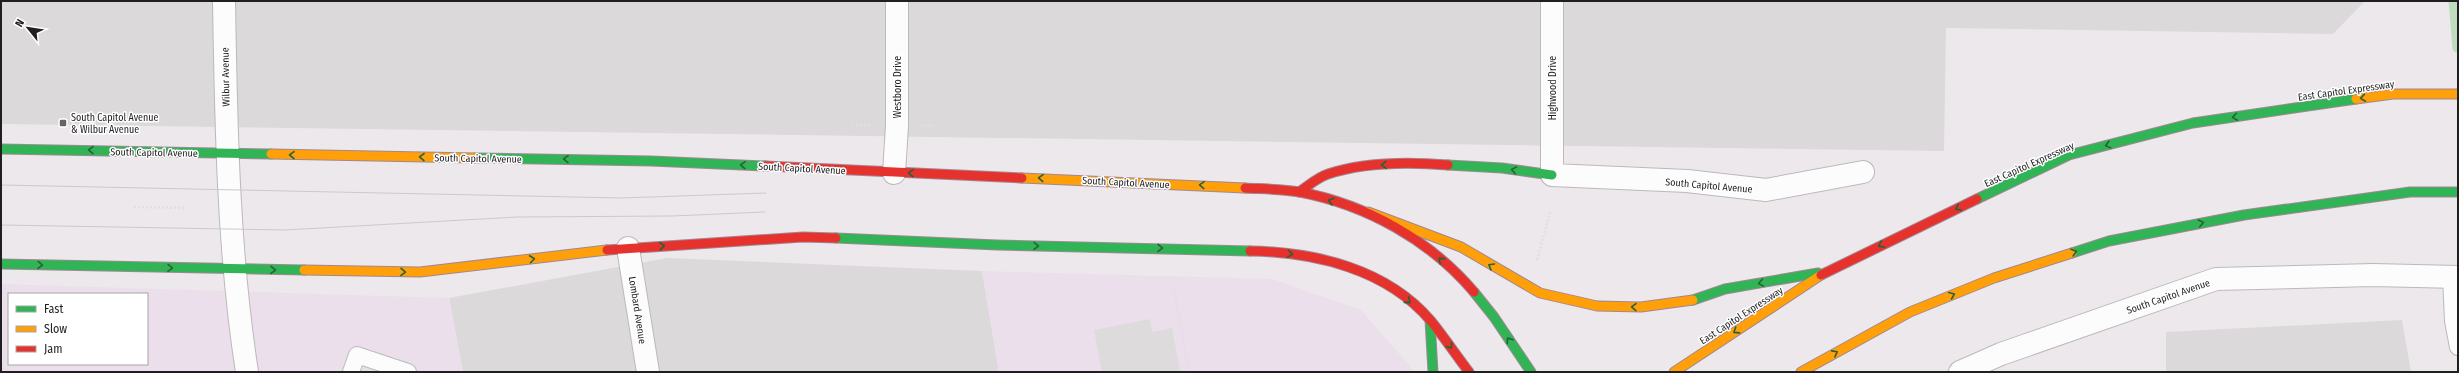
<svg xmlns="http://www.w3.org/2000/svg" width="2459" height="373" font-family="'Fira Sans Condensed',sans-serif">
  <rect width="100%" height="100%" fill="#ede8eb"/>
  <!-- residential -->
  <g fill="#dcd9db">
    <polygon points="1,1 2365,1 2333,34 1946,28 1944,151 1,124"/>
    <polygon points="667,258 982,271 999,372 463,372 449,298"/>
    <polygon points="2402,320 2411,372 2166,372 2166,332"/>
  </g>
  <!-- commercial -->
  <g fill="#ebdfec" fill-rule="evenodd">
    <polygon points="982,271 1272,279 1361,310 1410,366 1412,372 999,372"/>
    <path d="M1,284L449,298L463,372H1ZM9,294H147V364H9Z"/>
  </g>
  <!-- parking -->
  <polygon fill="#dddbdc" points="1150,319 1152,332 1172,328 1180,372 1102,372 1094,330"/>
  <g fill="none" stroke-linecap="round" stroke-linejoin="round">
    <!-- stream -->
    <polyline stroke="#c0dcbf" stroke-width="9" points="2453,1 2457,48"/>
    <!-- lane casing -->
    <g stroke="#bcb9bb" stroke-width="18">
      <g id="lane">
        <polyline points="2451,277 2453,321 2458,347"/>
        <polyline points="351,372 357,355 408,372"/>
      </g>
    </g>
    <!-- street casing -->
    <g stroke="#bcb9bb" stroke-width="24">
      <g id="street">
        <path d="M224,1C226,125 228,250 247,372"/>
        <polyline points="1552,1 1552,175 1687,181 1766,190 1863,172"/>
        <polyline points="894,173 897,126 897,1"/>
        <polyline points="628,248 648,372"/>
        <polyline points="1960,372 2001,354 2216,279 2373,275 2458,277"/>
      </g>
    </g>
    <!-- fast casing -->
    <g stroke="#a18795" stroke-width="11">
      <g id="fast">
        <polyline points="1,149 271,154"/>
        <polyline points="475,158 651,161 766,166"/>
        <polyline points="1448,165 1502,168 1552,175"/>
        <polyline points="1977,199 2069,155 2193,123 2356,99"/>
        <polyline points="836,238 997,245 1250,251"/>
        <polyline points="2072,253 2109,241 2244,215 2410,192 2458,192"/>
        <polyline points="1,264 304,270"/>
        <polyline points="1474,292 1494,317 1531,372"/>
        <polyline points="1693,300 1725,289 1818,273"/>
        <polyline points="1430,320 1433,372"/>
      </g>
    </g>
    <!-- slow casing -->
    <g stroke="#a18795" stroke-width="11">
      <g id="slow">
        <polyline points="2356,99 2393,94 2458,94"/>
        <polyline points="271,154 475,158"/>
        <polyline points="1022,178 1245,188"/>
        <polyline points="1368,212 1461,247 1540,293 1597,306 1641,307 1693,300"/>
        <polyline points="304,270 420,272 607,250"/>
        <polyline points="1674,372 1821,275"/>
        <polyline points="1801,372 1910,312 1994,278 2072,253"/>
      </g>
    </g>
    <!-- jam casing -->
    <g stroke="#a18795" stroke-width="11">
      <g id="jam">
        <polyline points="766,166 1022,178"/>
        <path d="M1245,188C1264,189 1282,189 1300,192C1367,205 1430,240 1474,292"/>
        <path d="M1299,192C1308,186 1318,177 1328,174C1364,162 1411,162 1448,165"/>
        <polyline points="607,250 803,237 836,238"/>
        <path d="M1250,251C1315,252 1387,269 1431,321C1444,337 1456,355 1469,372"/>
        <polyline points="1821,275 1977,199"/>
      </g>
    </g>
    <!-- path -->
    <g stroke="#e8dbe9" stroke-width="2.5" stroke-dasharray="2 2" stroke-linecap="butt">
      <polyline points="852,125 870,125"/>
      <polyline points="923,126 934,126"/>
      <polyline points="134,207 187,208"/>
      <polyline points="1537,260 1550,212"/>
      <polyline points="1173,284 1189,372"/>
    </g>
    <!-- lane -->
    <use href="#lane" stroke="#fcfcfc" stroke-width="16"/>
    <!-- street -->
    <use href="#street" stroke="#fcfcfc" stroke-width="22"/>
    <!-- fast -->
    <use href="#fast" stroke="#30b455" stroke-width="9"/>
    <!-- slow -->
    <use href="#slow" stroke="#ff9f0a" stroke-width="9"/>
    <!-- jam -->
    <use href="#jam" stroke="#e5322d" stroke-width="9"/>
    <!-- tram -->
    <g stroke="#cbcacb" stroke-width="1">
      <polyline points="1,185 621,198 766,193"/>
      <polyline points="1,225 285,230 517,217 672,216 765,212"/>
    </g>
  </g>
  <!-- one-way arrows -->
  <defs><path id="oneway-chevron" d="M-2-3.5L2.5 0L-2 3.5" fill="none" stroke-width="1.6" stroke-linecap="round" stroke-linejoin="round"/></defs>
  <g stroke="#276237">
    <use href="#oneway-chevron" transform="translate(2363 98) rotate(172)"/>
    <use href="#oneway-chevron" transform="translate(2235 117) rotate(172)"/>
    <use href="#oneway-chevron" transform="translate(2108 145) rotate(165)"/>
    <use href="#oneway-chevron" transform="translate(91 150) rotate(-179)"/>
    <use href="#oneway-chevron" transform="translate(292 155) rotate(-179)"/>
    <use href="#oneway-chevron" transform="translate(422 157) rotate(-179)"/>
    <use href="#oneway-chevron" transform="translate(566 159) rotate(-179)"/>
    <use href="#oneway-chevron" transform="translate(743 165) rotate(-177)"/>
    <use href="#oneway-chevron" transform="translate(1384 165) rotate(178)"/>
    <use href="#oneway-chevron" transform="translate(1514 170) rotate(-170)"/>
    <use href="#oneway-chevron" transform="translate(911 173) rotate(-178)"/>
    <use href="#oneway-chevron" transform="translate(1041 178) rotate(-178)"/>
    <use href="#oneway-chevron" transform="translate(1202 185) rotate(-177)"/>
    <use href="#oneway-chevron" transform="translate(1331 201) rotate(-164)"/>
    <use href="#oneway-chevron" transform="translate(1958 208) rotate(155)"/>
    <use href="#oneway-chevron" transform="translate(2201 223) rotate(-11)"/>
    <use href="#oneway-chevron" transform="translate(1881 245) rotate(154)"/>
    <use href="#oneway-chevron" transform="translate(662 246) rotate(-4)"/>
    <use href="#oneway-chevron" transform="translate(1036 246) rotate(1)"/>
    <use href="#oneway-chevron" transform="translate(1160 248) rotate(1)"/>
    <use href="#oneway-chevron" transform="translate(2074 252) rotate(-18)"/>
    <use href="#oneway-chevron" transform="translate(1290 254) rotate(9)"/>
    <use href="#oneway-chevron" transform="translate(532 259) rotate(-7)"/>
    <use href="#oneway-chevron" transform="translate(1441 260) rotate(-140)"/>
    <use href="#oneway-chevron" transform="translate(40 265) rotate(1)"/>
    <use href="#oneway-chevron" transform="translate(1491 266) rotate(-150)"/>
    <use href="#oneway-chevron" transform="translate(170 268) rotate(1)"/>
    <use href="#oneway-chevron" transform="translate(273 270) rotate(1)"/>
    <use href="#oneway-chevron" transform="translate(403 272) rotate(1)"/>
    <use href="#oneway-chevron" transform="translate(1761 283) rotate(170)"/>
    <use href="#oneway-chevron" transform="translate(1952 295) rotate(-23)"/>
    <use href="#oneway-chevron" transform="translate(1408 301) rotate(40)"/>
    <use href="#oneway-chevron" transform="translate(1634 307) rotate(-179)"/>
    <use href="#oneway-chevron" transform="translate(1736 331) rotate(147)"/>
    <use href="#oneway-chevron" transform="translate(1509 340) rotate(-124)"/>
    <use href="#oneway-chevron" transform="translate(1450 346) rotate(53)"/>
    <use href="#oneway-chevron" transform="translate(1835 353) rotate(-28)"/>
  </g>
  <!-- markers -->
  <rect fill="#676566" stroke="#fff" stroke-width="1.5" x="59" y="119" width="8" height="8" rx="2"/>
  <g text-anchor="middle" stroke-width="3" stroke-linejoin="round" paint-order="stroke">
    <!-- street labels -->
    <g font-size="10" fill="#1f1f1f" stroke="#fff">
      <text transform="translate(225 77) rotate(-91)" y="4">Wilbur Avenue</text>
      <text transform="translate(897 87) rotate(-90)" y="4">Westboro Drive</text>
      <text transform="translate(1552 88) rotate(-90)" y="4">Highwood Drive</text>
      <text transform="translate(2346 90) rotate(-8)" y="4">East Capitol Expressway</text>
      <text transform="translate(154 152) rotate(1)" y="4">South Capitol Avenue</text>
      <text transform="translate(478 158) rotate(1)" y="4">South Capitol Avenue</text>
      <text transform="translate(2029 164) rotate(-24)" y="4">East Capitol Expressway</text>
      <text transform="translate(802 168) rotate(3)" y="4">South Capitol Avenue</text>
      <text transform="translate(1126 182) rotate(3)" y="4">South Capitol Avenue</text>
      <text transform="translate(1709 185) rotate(5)" y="4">South Capitol Avenue</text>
      <text transform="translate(2168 296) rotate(-19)" y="4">South Capitol Avenue</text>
      <text transform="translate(638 310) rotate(81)" y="4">Lombard Avenue</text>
      <text transform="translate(1741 315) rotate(-33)" y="4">East Capitol Expressway</text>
    </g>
    <!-- poi labels -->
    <g font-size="10" fill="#1f1f1f" stroke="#fff" text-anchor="start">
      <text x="71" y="121">South Capitol Avenue<tspan x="71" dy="12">&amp; Wilbur Avenue</tspan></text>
    </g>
  </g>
  <!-- border -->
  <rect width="2459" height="373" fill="none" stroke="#1f1f1f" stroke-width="4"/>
  <!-- legend -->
  <rect x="8" y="293" width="140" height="72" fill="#ffffff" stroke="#a5a5a5"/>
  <rect x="16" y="306" width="20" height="6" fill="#30b455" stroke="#a5a5a5"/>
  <text x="44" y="313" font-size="12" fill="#1f1f1f">Fast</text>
  <rect x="16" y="326" width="20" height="6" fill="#ff9f0a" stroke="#a5a5a5"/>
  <text x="44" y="333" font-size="12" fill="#1f1f1f">Slow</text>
  <rect x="16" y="346" width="20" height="6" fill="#e5322d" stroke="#a5a5a5"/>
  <text x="44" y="353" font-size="12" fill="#1f1f1f">Jam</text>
  <!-- north arrow -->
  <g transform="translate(28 28) rotate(300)" stroke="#ffffff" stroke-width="3" paint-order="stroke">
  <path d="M0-3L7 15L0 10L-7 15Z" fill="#1f1f1f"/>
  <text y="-6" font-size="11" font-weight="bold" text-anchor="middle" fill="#1f1f1f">N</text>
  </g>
</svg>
